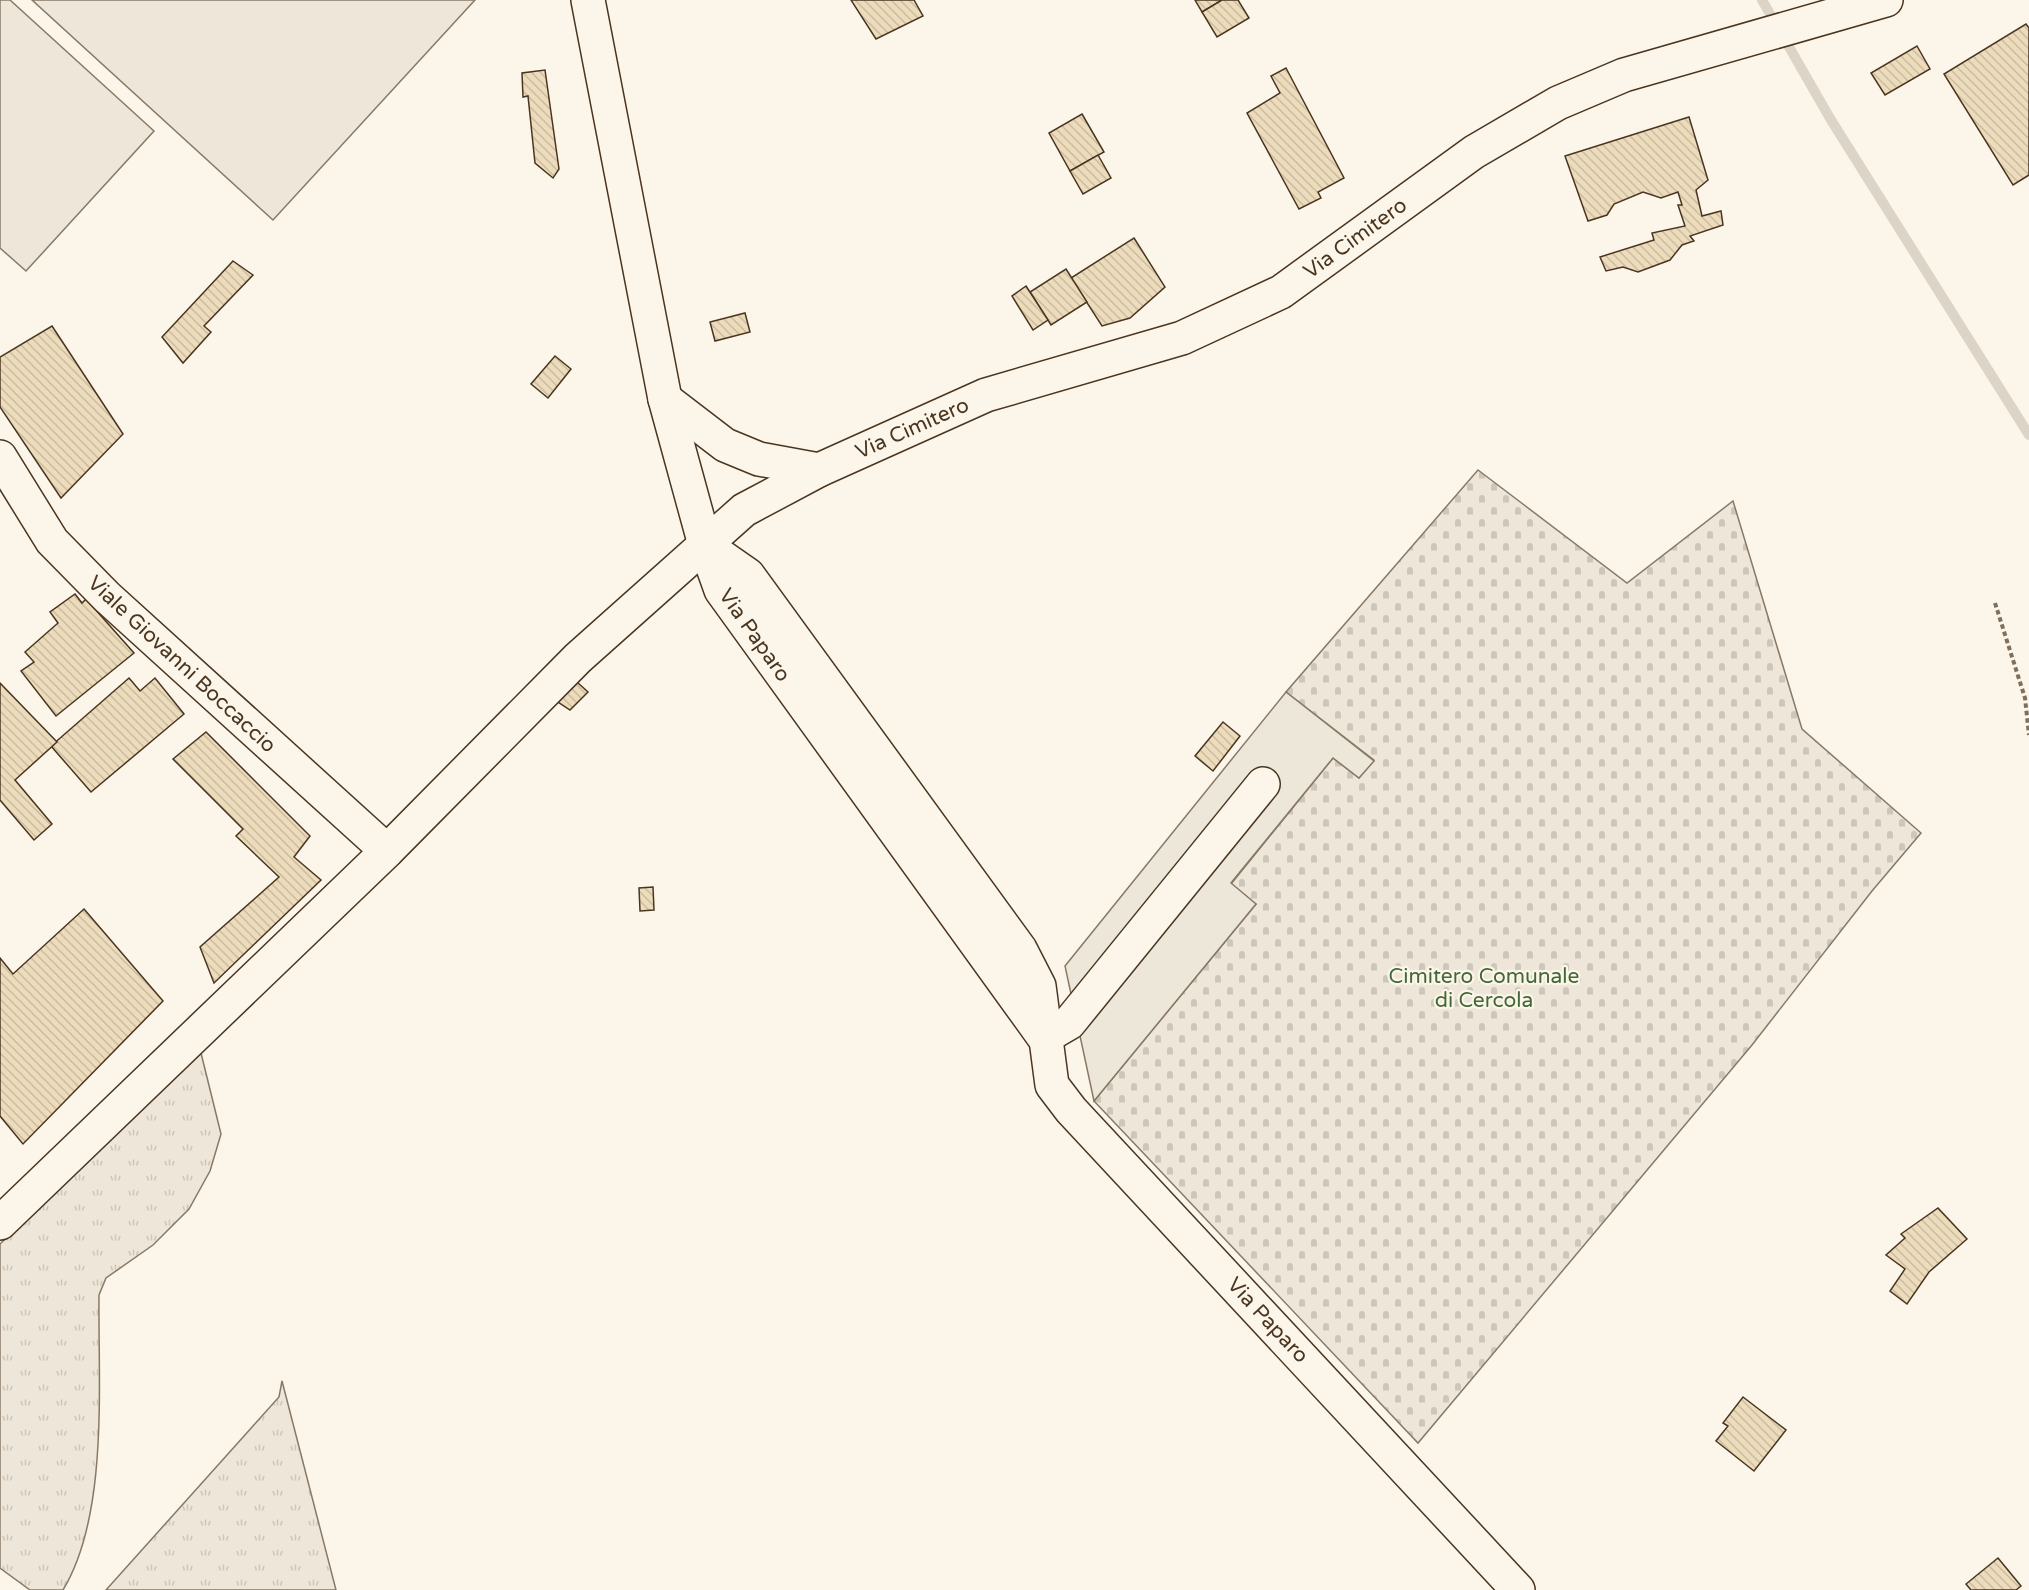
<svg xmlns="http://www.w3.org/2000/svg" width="2029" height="1590" font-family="'Varela Round',sans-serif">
  <defs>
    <pattern id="grass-tufts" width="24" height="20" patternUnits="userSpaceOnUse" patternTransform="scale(1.5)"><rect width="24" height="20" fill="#ede6d9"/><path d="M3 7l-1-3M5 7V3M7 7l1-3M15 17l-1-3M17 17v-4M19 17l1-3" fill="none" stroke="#cdc6ba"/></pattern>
    <pattern id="cemetery-stones" width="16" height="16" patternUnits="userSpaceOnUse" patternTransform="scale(1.5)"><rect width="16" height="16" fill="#ede6d9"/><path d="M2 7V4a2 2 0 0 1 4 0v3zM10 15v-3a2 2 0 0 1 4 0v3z" fill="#cdc6ba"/></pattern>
    <pattern id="building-back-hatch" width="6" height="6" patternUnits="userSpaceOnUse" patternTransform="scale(1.5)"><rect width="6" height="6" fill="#ecdcbc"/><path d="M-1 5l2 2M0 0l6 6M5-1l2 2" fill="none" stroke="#ccbda1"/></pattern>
  </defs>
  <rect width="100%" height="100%" fill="#fbf6e9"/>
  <!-- grass -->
  <g fill="url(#grass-tufts)" stroke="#887966" stroke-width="1.5">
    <path d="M200,1049L221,1134L210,1171L189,1209L153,1245L106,1278L99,1295C98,1383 109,1514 63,1590H30L0,1568V1244Z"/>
    <polygon points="282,1381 336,1590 106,1590 279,1397"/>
  </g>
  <!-- cemetery -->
  <polygon fill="url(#cemetery-stones)" stroke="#887966" stroke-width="1.5" points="1478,470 1627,583 1733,501 1802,729 1921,833 1872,891 1752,1045 1418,1443 1094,1101 1256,904 1231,884 1333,758 1359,778 1374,760 1286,692"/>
  <!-- garden -->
  <g fill="#ede6d9" stroke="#887966" stroke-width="1.5">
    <polygon points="0,0 10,0 154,131 26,271 0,248"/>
    <polygon points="32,0 475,0 273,220"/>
  </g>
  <!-- parking -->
  <polygon fill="#ede7d9" stroke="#887966" stroke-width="1.5" points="1286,692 1374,761 1359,778 1333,758 1231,883 1256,904 1094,1101 1065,966"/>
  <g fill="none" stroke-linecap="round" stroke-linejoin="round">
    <!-- stream -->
    <polyline stroke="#dcd4c6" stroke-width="10" points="1762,0 1831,120 2029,435"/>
  </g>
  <!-- building -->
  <g fill="url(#building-back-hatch)" stroke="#4a3520" stroke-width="1.5">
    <polygon points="851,0 914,0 923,16 876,39"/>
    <polygon points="1195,0 1222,0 1202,12"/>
    <polygon points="1222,0 1238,0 1249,18 1217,37 1202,12"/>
    <polygon points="2026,24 2029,28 2029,175 2013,185 1944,74"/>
    <polygon points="1917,46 1930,69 1885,95 1871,73"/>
    <polygon points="1286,68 1344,178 1318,192 1321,198 1299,209 1247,113 1280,93 1271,76"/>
    <polygon points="545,70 559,169 553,178 535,163 528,96 523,97 522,73"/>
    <polygon points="1082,114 1104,152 1070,171 1049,133"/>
    <polygon points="1689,117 1708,180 1696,190 1702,216 1721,211 1723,225 1690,236 1694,241 1682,245 1670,260 1638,272 1623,267 1606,271 1600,257 1654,240 1652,233 1685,226 1678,205 1682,205 1678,192 1661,198 1643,192 1614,204 1607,215 1588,221 1565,156"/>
    <polygon points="1098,155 1111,178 1083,194 1070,171"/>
    <polygon points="1134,238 1165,287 1130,318 1102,326 1071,278"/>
    <polygon points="233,261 253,275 204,326 211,332 183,363 162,337"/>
    <polygon points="1066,269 1087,302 1051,325 1030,292"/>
    <polygon points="1026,286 1048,320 1033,330 1012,296"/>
    <polygon points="745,313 750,332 715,341 710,322"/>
    <polygon points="52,326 123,434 61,498 0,407 0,357"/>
    <polygon points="555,356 571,369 548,398 531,384"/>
    <polygon points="75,594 82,603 86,599 134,653 56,716 21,671 34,662 25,652 58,623 50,612"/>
    <polygon points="129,678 140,691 155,678 184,714 91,792 51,746"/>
    <polygon points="577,682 588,692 570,710 558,702"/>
    <polygon points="0,683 57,742 15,780 52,824 34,840 0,800"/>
    <polygon points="1223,722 1240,736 1213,771 1195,756"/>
    <polygon points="206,732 310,836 294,857 321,880 214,983 200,947 279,877 236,836 243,829 173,759"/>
    <polygon points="653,887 654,910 640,911 639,888"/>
    <polygon points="84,909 163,1001 23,1144 0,1116 0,958 13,974"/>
    <polygon points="1938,1208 1967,1239 1929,1272 1907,1304 1890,1291 1905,1269 1886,1255 1905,1238 1901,1234"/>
    <polygon points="1743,1397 1786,1430 1754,1471 1716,1441 1728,1426 1723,1423"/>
    <polygon points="1998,1558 2021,1586 2016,1590 1971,1590 1966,1584"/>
  </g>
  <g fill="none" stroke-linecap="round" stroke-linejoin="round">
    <!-- minor casing -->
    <g stroke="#4a3520" stroke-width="36">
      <g id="minor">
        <polyline points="588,0 665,399 705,545 721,590 1043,1036"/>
        <polyline points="665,399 725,445 759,459 819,470"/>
        <polyline points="0,457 52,541 107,597 387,851"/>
        <polyline points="705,545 748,575 1020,949 1039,986 1052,1085 1071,1110 1518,1590"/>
        <polyline points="1045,1037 1069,1023 1263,784"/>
        <polyline points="0,1223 387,851 578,658 744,510 819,470 986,395 1182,338 1281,292 1474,152 1558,103 1624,75 1886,0"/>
      </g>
    </g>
    <!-- path -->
    <polyline stroke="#7f6f5c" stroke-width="4" stroke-dasharray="4.5 3" stroke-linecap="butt" points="1995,603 2025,698 2029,735"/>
    <!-- minor -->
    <use href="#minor" stroke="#fbf6e9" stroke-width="33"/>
  </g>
  <g text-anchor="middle" stroke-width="4.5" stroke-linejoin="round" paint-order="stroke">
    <!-- street labels -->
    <g font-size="21" fill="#4a3520" stroke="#fbf6e9">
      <text transform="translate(1355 238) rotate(-36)" y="7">Via Cimitero</text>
      <text transform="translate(912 428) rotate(-24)" y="7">Via Cimitero</text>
      <text transform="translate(755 635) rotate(55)" y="7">Via Paparo</text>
      <text transform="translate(182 664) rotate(43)" y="7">Viale Giovanni Boccaccio</text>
      <text transform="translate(1268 1320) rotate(47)" y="7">Via Paparo</text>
    </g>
    <!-- park labels -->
    <g font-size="21" fill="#436837" stroke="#fbf6e9">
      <text x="1484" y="983">Cimitero Comunale<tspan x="1484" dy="24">di Cercola</tspan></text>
    </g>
  </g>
</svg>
